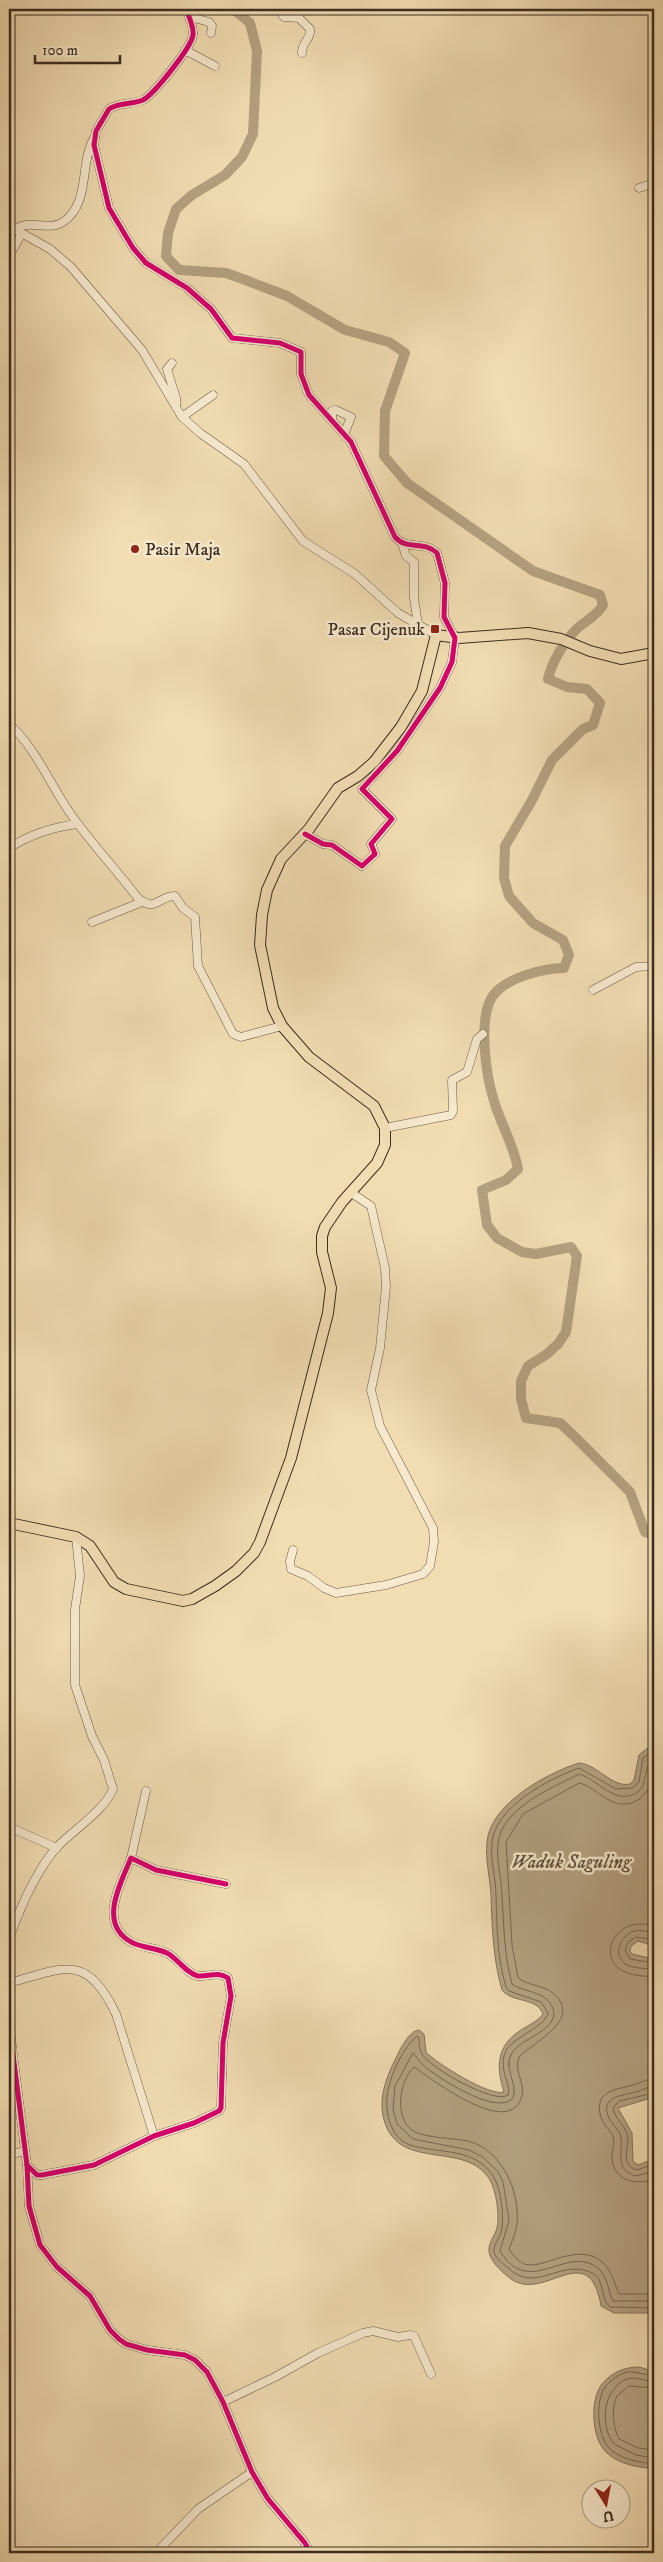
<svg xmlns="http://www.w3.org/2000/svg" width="663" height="2562" font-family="'IM FELL DW Pica',serif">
  <rect width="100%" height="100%" fill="#f2ddb3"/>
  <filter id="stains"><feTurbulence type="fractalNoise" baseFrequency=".004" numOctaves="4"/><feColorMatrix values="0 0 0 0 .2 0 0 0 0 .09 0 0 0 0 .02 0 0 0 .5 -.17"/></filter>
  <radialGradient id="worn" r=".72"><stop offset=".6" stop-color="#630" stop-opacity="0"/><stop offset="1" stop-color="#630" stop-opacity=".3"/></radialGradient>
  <!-- water -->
  <g fill="#b4a181" stroke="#84725a">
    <path d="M654,1743V1946L638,1941L631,1946L630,1951L632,1954L654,1959V2097L618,2108L632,2133L633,2161L638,2165L654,2159V2313H614L601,2306C589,2236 545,2303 511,2279C503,2273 488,2260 489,2249C489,2242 495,2235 497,2228C500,2215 496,2191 490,2180C465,2139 399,2173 384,2120C378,2098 386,2078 396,2058C400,2049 409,2031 419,2030L424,2034L426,2052C436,2063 490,2097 504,2092C496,2067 496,2046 521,2030C529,2025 538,2021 543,2014C537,1997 512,2003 502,1990C493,1959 492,1927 491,1895C490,1877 485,1860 487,1842C490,1804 547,1773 579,1763C597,1764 612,1788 630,1784L634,1780L639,1755Z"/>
    <path d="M639,2367L649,2370L654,2369V2469C638,2467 620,2465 607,2453C592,2441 589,2400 602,2384C611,2373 624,2367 639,2367Z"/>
  </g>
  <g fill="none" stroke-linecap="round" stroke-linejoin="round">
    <!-- shore -->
    <g stroke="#786650" stroke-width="1">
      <path d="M654,1750L643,1758L639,1782L632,1788L616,1789L579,1768C549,1779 496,1806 492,1842C490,1860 496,1878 496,1896C497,1927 497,1957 506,1987L509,1991L541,2002L548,2013C545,2027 516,2036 507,2049C496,2067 512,2084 508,2095C494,2105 429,2067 422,2054C419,2049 419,2043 419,2038L417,2036C403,2048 392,2072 388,2090C384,2108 389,2138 410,2145C439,2154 475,2147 493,2176C501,2187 505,2219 501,2232C499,2239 493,2245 494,2253C497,2259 502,2263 507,2267C536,2295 558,2259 590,2272C606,2278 599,2298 610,2307L654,2308"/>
      <path d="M654,1757C640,1767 652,1792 628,1796C610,1799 596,1779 579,1774C552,1788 501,1808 498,1844C496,1861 502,1879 502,1897C504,1926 504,1955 512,1984C526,1994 550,1990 554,2013C553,2033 522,2037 512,2053C502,2069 520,2085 512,2099C495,2115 438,2078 423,2065C419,2061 416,2056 413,2053L395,2086L393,2109L397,2124L413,2139L469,2150L483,2157L498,2172L503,2182L509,2220L500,2251C530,2300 567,2242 599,2269C608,2278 608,2291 613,2301H654"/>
      <path d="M654,1770C653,1793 633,1813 609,1800C599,1795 591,1786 579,1783L523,1814L506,1842L512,1945L518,1978C527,1985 540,1985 550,1991C587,2018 534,2041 519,2057C513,2072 527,2084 521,2099C506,2137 432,2079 414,2067C399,2080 393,2121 415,2132C428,2138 452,2138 468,2141C502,2150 520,2191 517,2224C516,2233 512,2241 509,2249C512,2254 517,2260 522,2263C540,2274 581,2236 606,2266C613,2275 615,2285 619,2294H654"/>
      <path d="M654,1926C615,1914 596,1957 623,1971C632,1976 645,1976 654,1977"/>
      <path d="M654,1934C648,1932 641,1929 635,1931C621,1934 611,1956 627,1965C634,1968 646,1969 654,1969"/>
      <polyline points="654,1940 636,1937 628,1942 625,1950 630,1959 654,1963"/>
      <path d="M654,2079C647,2079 642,2082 636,2084C620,2090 595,2088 600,2114C602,2124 610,2129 613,2137C615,2142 612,2151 612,2156C612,2181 636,2186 654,2179"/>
      <path d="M654,2086C648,2087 642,2090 636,2092C622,2096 599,2096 609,2118C612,2125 620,2130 621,2137C623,2153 614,2170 636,2176L654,2171"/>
      <path d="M654,2093L619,2101L613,2108C615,2119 624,2124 627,2134C631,2147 618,2164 637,2170L654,2164"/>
      <path d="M654,2374C644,2377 635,2369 624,2373C618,2375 609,2382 605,2387C595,2401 597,2438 611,2450C623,2460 639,2462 654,2464"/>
      <path d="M654,2381C645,2382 636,2376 627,2379C603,2388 599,2426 614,2444L636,2455L654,2458"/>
      <path d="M654,2388L629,2386L617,2396C611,2408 613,2427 619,2439L638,2448L654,2450"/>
    </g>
    <!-- river -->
    <path stroke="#b4a181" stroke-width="10" d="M233,9L250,23L257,51L253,134L242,157L225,175L192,195L176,209L168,233L166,256L179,270L226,273L248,281L287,296L345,330L389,342L405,353L385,411L384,456L407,483L533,571L600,595L603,605C597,615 589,619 580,626C566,638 552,661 548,679L567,687L587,689L600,703L593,725L583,729L552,760L531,802L505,846L504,878L509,896L533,923L563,940L569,955L564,968C544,968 504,978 492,997C478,1020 486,1076 494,1101C501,1125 514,1145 518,1169L506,1180L482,1190L487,1225L497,1238L522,1252L536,1254L571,1247L577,1256L566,1332L558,1344L547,1354L528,1366L521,1381V1399L526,1418L560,1423L573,1435L630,1492L645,1532L654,1535"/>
    <!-- minor casing -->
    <g stroke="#695845" stroke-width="9">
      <g id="minor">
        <path d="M186,9C189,17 194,27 193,35C191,48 154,94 143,100C132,105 119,102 109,109L96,131L94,145L109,208L133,248L146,263L187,288L211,309L232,338L280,343L301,352V374L309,395L351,442L395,537C407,551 424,540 437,553L445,583L444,617L455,638L452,662L440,688L397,751L362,789L392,819L371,844L375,854L362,866L332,845L323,844L305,834"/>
        <path d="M278,9L284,17L299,18L310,29C312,38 301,43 302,53"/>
        <polyline points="190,20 194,18 209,22 212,26 211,33"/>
        <polyline points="185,50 215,66"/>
        <polyline points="639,188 654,183"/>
        <polyline points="9,226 50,249 71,267 142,350 182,417 200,433 244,464 303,541 355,574 398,613 436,635"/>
        <path d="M14,230C29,218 48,232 63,222C91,203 79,164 94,138"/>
        <polyline points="9,256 21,235"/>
        <polyline points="172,363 167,369 176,398 176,407"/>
        <polyline points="182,417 213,395"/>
        <polyline points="332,420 332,411 336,410 351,417 345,432"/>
        <polyline points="402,543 406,556 414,562 414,598 418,625"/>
        <path d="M9,724C35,747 50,784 70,813C90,842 115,868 137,897C155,914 158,896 175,896L183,908L195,917L198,966L233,1034L241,1037L282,1026"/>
        <path d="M9,848C31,834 52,827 78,824"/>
        <polyline points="92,922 142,902"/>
        <polyline points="593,990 636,967 654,966"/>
        <polyline points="385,1128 451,1115 453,1111 452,1080 467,1072 477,1039 483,1034"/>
        <polyline points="293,1550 290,1561 291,1569 308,1576 324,1588 336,1593 386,1585 423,1574 430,1566 434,1542 433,1528 380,1426 371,1390 380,1348 386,1287 385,1268 371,1206 350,1192"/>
        <polyline points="9,1827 57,1848"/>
        <polyline points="131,1858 146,1791"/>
        <path d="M9,1939C20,1908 35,1872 57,1847C72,1831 105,1810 113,1789L104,1760L92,1736L75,1685V1609L80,1576L76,1537"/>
        <path d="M9,1983C64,1968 86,1952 116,2014L154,2136"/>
        <polyline points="9,2023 27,2165 29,2206 40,2245 57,2267 90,2296 110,2330 119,2339 126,2344 147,2350 185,2355 195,2360 207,2372 223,2402 252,2472 268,2499 305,2543 310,2553"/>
        <polyline points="9,2155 24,2151"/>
        <path d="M27,2165L37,2175H42L94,2165L154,2136L194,2123L219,2111L221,2108L223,2043L231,1996L228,1978C218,1971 208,1977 198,1976C187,1974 177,1958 167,1953C156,1948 144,1948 133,1943C97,1925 120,1885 131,1858L156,1870L226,1884"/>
        <polyline points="223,2402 275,2377 318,2353 363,2333 373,2331 398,2337 410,2335 414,2336 431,2374"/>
        <polyline points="156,2553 198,2509 252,2472"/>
      </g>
    </g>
    <!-- major casing -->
    <g stroke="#3b2c20" stroke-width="12">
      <polyline id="major" points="9,1523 76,1537 90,1546 114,1582 126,1589 183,1601 192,1599 215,1586 236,1571 254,1553 260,1542 291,1458 328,1313 331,1288 322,1252 322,1236 325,1227 342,1202 377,1163 385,1145 385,1128 374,1106 309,1057 282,1026 273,1008 260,945 262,915 267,890 281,859 309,829 338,788 358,776 374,762 401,727 422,691 436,635 459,638 528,633 561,639 590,651 621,659 654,653"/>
    </g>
    <!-- minor -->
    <use href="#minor" stroke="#f7e9ce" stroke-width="8"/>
    <!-- major -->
    <use href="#major" stroke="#f2ddb3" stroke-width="10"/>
    <!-- cycleway casing -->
    <g stroke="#f7e9ce" stroke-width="8">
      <g id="cycleway">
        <path d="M186,9C189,17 194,27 193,35C191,48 154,94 143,100C132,105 119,102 109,109L96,131L94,145L109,208L133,248L146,263L187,288L211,309L232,338L280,343L301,352V374L309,395L351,442L395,537C407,551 424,540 437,553L445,583L444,617L455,638L452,662L440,688L397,751L362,789L392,819L371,844L375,854L362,866L332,845L323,844L305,834"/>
        <polyline points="9,2023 27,2165 29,2206 40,2245 57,2267 90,2296 110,2330 119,2339 126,2344 147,2350 185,2355 195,2360 207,2372 223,2402 252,2472 268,2499 305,2543 310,2553"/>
        <path d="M27,2165L37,2175H42L94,2165L154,2136L194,2123L219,2111L221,2108L223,2043L231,1996L228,1978C218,1971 208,1977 198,1976C187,1974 177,1958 167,1953C156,1948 144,1948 133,1943C97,1925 120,1885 131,1858L156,1870L226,1884"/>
      </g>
    </g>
    <!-- cycleway -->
    <use href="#cycleway" stroke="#d6006c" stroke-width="5"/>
  </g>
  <!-- markers -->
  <g fill="#8f2418" stroke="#f7e9ce" stroke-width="2">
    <circle cx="135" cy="549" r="5"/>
    <rect x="430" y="624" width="10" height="10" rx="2.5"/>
  </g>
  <g text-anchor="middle" stroke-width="5" stroke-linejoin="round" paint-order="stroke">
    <!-- poi labels -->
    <g font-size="18" fill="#3b2c20" stroke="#f7e9ce" text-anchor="start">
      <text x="145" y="555">Pasir Maja</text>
      <text x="425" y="635" text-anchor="end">Pasar Cijenuk</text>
    </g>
    <!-- water labels -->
    <g font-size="19" font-style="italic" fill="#5f4f3d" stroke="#f7e9ce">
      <text x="571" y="1868">Waduk Saguling</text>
    </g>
  </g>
  <!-- margin -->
  <rect width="663" height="2562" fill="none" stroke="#f2ddb3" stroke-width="30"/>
  <rect x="10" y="10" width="643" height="2542" fill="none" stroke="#3b2c20" stroke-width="2.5"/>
  <rect x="15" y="15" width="633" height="2532" fill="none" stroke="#3b2c20"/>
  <!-- north arrow -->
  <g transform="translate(606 2504) rotate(169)"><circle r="24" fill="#f7e9ce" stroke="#ac9d88"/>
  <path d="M0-4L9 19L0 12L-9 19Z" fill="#8f2418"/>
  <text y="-8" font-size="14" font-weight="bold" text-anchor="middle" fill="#3b2c20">U</text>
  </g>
  <!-- scale -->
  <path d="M35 55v8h85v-8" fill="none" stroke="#3b2c20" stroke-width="2.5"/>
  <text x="42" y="55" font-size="15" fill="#3b2c20" stroke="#f7e9ce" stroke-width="4" paint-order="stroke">100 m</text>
  <rect width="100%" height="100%" filter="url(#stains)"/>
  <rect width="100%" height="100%" fill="url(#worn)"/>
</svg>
